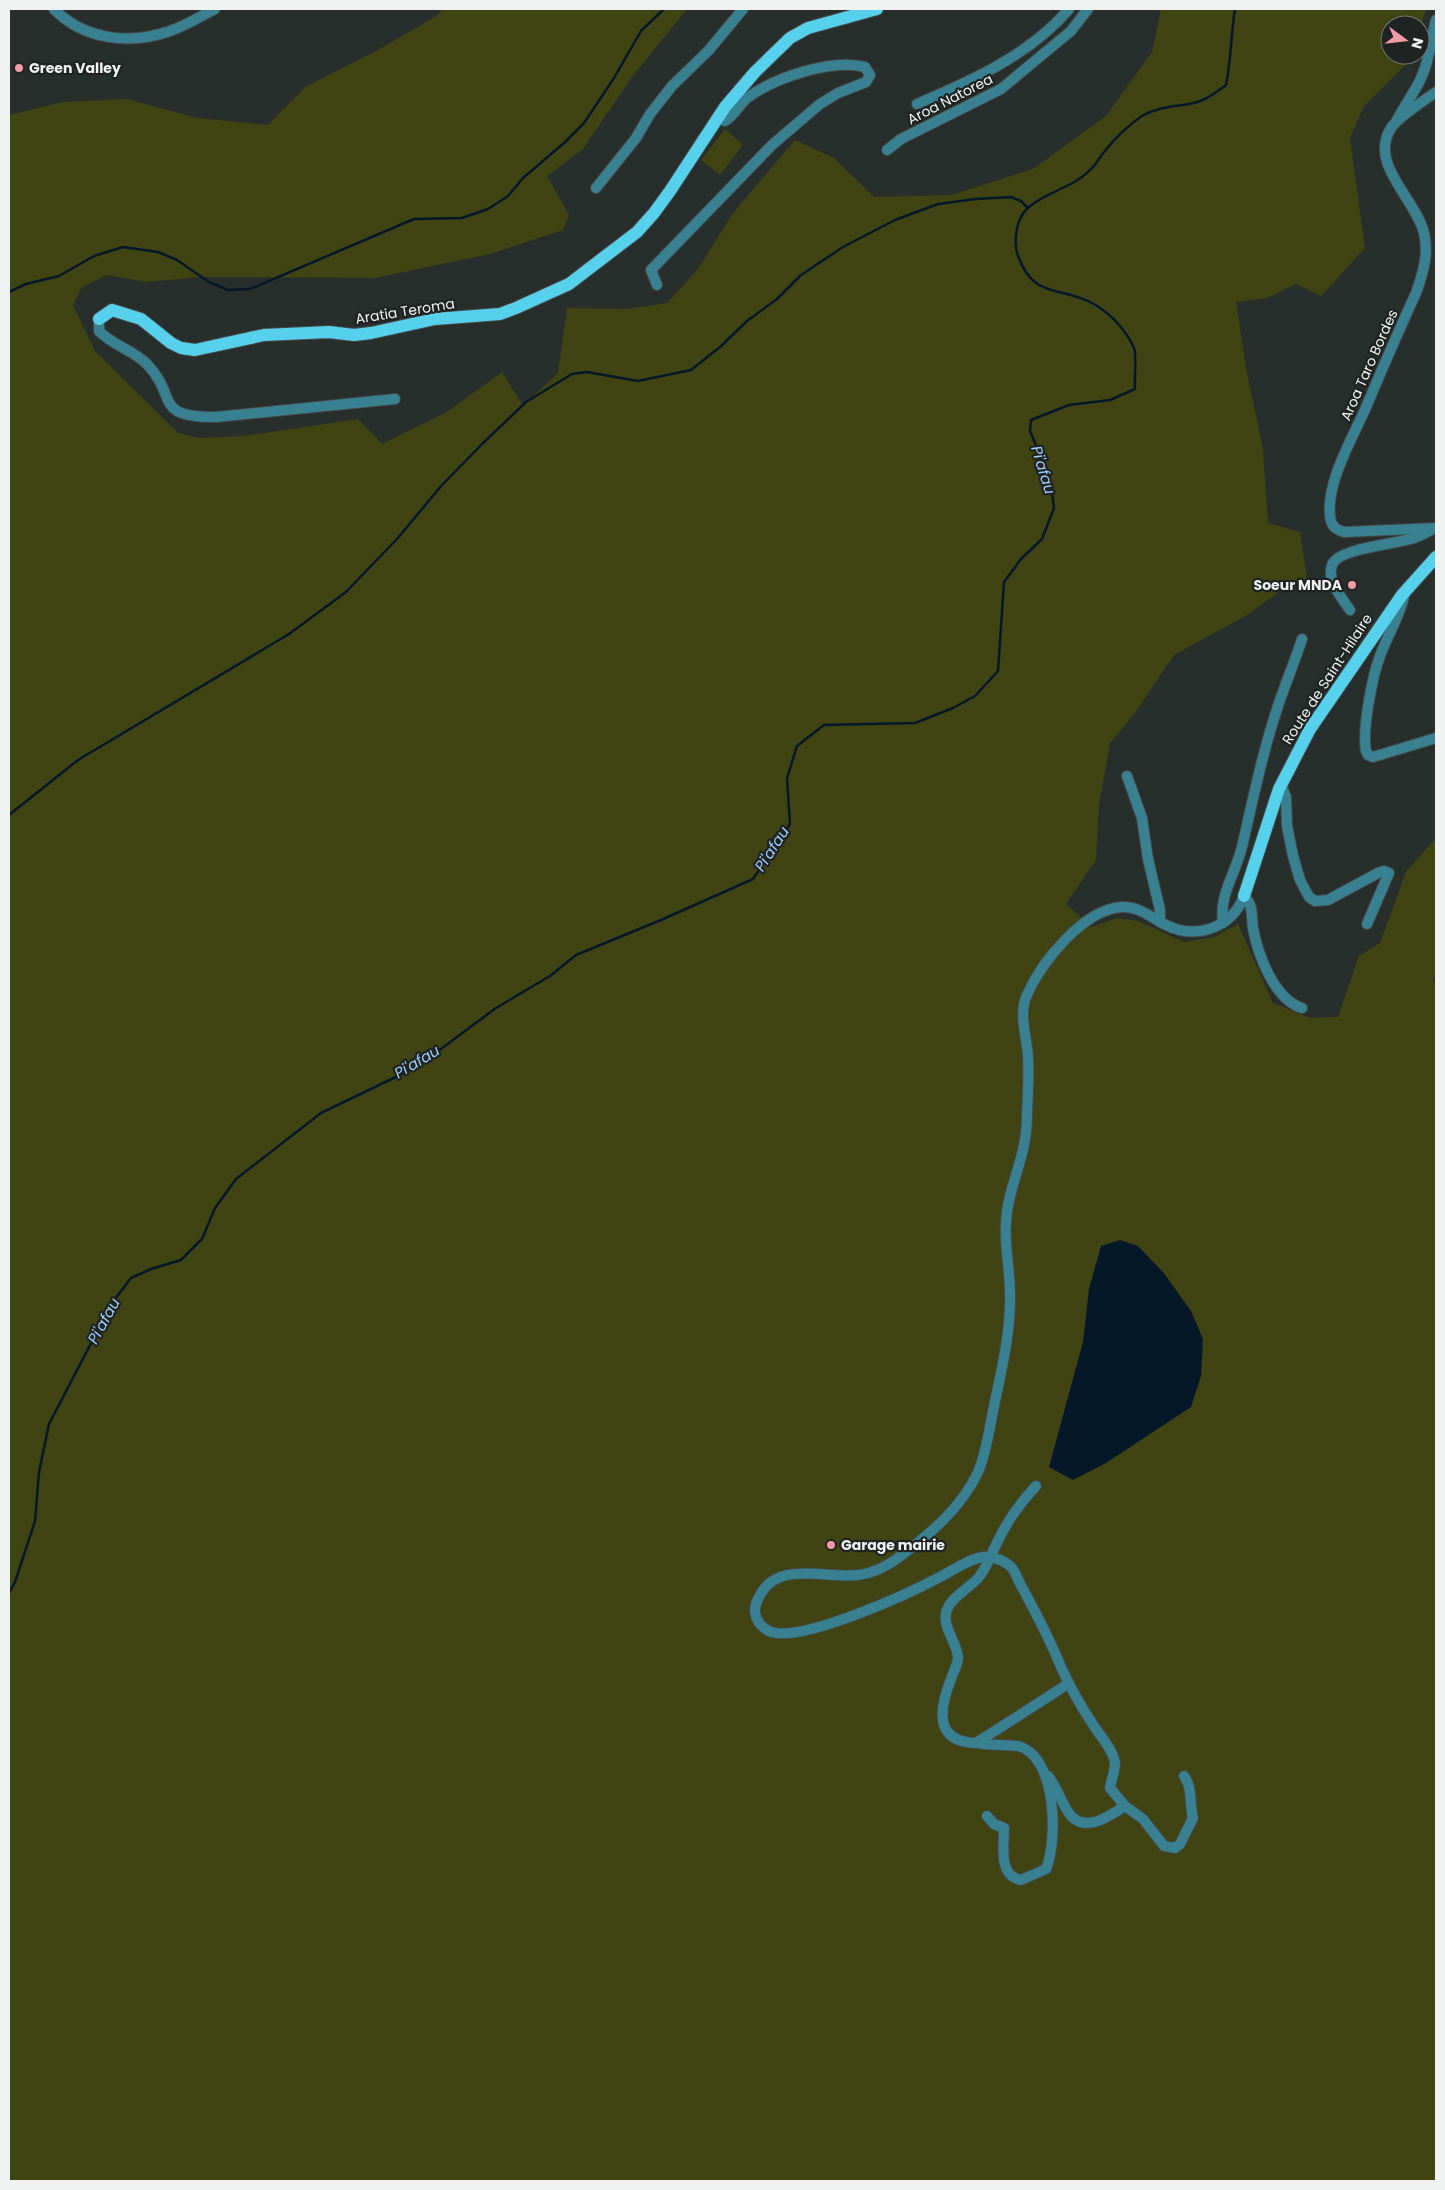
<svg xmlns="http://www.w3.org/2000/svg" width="1445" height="2190" font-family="Poppins,sans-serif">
  <rect width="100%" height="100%" fill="#282e2c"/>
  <!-- green -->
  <g fill="#404412">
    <polygon points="442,9 687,9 632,77 583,149 547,176 569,215 563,230 490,254 375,278 203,277 145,282 107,275 82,287 73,305 95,351 178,433 199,438 244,436 358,419 382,444 447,412 502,372 523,406 558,373 567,308 626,309 667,303 698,269 733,213 795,140 834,158 874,197 952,195 1033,169 1106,116 1152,52 1161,9 1426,9 1420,29 1420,25 1390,25 1390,55 1412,55 1410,60 1364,106 1350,138 1365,248 1321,296 1296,284 1267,298 1236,302 1246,368 1263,449 1268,523 1300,532 1308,584 1280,591 1247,615 1174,655 1135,713 1110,743 1099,804 1096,860 1066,904 1092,927 1117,918 1138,921 1184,942 1214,937 1238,924 1273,1003 1310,1018 1338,1017 1359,956 1380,943 1406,872 1436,838 1436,969 1433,982 1436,981 1436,2181 9,2181 9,115 63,102 127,99 197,118 268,125 305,87 378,50 438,15"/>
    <polygon points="725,129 743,145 720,175 701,160"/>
  </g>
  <!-- water -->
  <polygon fill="#051829" points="1120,1240 1138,1246 1163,1272 1191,1311 1203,1339 1201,1376 1191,1407 1106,1463 1073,1480 1049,1467 1083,1342 1089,1289 1101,1246"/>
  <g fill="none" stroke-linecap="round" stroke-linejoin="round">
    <!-- stream -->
    <g stroke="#051829" stroke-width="2.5">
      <polyline points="9,292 26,284 59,276 94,256 123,247 158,252 177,260 209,282 228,290 250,289 414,219 462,218 488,209 508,196 523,178 564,143 584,123 614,78 641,31 664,9"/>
      <polyline points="9,815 78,760 289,634 346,592 397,539 442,485 482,444 526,402 572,374 587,372 638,381 691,370 720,347 747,321 777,299 801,275 843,247 895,220 938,204 976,199 1011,197 1021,201 1027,207"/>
      <path d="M9,1593L15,1582L35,1521L39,1472L49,1424L112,1303L131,1278L151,1269L181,1260L202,1239L215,1208L236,1179L321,1113L402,1074L422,1063L496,1008L550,976L576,955L661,920L753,879L790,824L787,778L797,746L824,725L915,723L953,708L975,696L998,671L1004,582L1021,559L1042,539L1054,508L1050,479L1030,431L1031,420L1069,405L1110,400L1135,389C1134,379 1137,356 1134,348C1125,328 1108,311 1090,302C1058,286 1034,299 1018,256C1013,241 1016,217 1029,207C1047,191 1073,188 1090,170C1096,165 1099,158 1104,152C1115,138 1127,126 1142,116C1157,107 1173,107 1189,104C1204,102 1215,93 1226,85C1231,60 1231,34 1235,9"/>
    </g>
    <!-- minor casing -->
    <g stroke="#444948" stroke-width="12">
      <g id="minor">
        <path d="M54,9C84,40 130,45 170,31C185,26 201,16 215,9"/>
        <path d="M1436,92C1425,100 1398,117 1391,128C1368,164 1416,199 1424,233C1429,254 1423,273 1416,293C1399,330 1383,367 1367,405C1354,436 1326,481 1330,516C1331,526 1335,529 1344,532L1436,528"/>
        <path d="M917,104C971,81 1030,55 1069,9"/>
        <path d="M1397,120C1404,106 1415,92 1421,78C1430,60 1431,39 1436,20"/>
        <polyline points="887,150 901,139 1001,89 1071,31 1088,9"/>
        <polyline points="596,188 636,138 650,114 672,86 709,50 743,9"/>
        <path d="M657,285L651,270L772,145L820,104L838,93L866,82L870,75L865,67C832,58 774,78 747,98C739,105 734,116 725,121L717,118"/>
        <path d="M99,319V331C112,345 133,350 147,364C179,398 152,417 216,417L395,399"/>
        <path d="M1405,592C1401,615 1388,634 1380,656C1372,677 1362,730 1366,751L1368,755L1373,757L1436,738"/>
        <path d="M1350,610C1342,598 1326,580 1332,565C1338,548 1397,544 1414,538C1420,536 1426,533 1431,530"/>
        <polyline points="1127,776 1142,818 1148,859 1160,910 1160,922"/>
        <polyline points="1281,785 1286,797 1287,826 1293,856 1300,880 1309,897 1315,901 1328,900 1378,873 1384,871 1389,873 1367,924"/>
        <path d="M1223,923C1219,894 1235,875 1242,847C1253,799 1263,750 1279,703C1286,682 1295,661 1302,639"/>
        <path d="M1036,1486C1021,1502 1006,1523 997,1543C991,1554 987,1567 979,1577C969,1589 950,1597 946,1613C943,1628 957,1643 958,1657C958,1665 953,1672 951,1679C939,1709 934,1742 976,1743L1068,1684"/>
        <path d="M976,1743C989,1746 1007,1744 1018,1746C1057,1756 1058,1840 1046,1869L1021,1880C998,1876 1004,1846 1004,1828L994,1824L987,1816"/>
        <path d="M1048,1776C1057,1787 1064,1809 1072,1817C1088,1832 1111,1815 1125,1806"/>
        <path d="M1184,1776C1193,1788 1189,1803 1193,1818L1180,1844L1175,1848L1164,1846L1143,1819L1125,1806L1110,1788C1111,1780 1115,1772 1115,1764C1114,1750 1099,1735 1092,1723C1080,1705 1070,1687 1061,1667C1050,1640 1037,1615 1023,1589C1019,1583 1016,1573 1012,1568C1006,1561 992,1556 983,1557C968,1559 954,1570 940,1577C910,1593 798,1645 769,1631C761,1627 756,1620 755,1612C755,1605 756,1603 759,1597C779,1556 834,1583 868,1573C887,1568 901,1556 916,1544C939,1526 965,1500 978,1472C986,1454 989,1431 993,1411C1001,1372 1011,1333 1010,1293C1010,1269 1004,1245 1006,1222C1007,1195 1019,1171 1024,1145C1026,1135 1027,1123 1027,1113C1028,1095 1029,1076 1028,1057C1027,1037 1018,1014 1027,995C1041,962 1084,909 1122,907C1139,906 1152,918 1166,925C1196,940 1232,928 1244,896C1254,906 1251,915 1253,928C1258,955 1274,999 1302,1008"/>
      </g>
    </g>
    <!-- major casing -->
    <g stroke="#444948" stroke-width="14">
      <g id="major">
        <polyline points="99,319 112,310 141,319 171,343 181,348 195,350 264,335 329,332 354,335 371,333 435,319 500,314 516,308 569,284 637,232 654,213 670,191 725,107 755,72 790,38 808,28 877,9"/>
        <polyline points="1244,896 1279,789 1310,729 1402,595 1436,557"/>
      </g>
    </g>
    <!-- minor -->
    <use href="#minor" stroke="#398190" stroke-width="10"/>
    <!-- major -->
    <use href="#major" stroke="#57d1eb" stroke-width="12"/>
  </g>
  <!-- markers -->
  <g fill="#f49aa4" stroke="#1f2423" stroke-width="2">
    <circle cx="19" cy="68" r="5"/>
    <circle cx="1352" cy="585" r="5"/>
    <circle cx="831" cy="1545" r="5"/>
  </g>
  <g text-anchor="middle" stroke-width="4.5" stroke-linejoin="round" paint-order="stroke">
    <!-- poi labels -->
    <g font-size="14" font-weight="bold" fill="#eff2f1" stroke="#1f2423" text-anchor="start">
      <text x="29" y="73">Green Valley</text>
      <text x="1342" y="590" text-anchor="end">Soeur MNDA</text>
      <text x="841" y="1550">Garage mairie</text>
    </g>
    <!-- street labels -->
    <g font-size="14" fill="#eff2f1" stroke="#1f2423">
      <text transform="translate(950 99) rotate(-27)" y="5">Aroa Natorea</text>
      <text transform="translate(405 311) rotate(-9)" y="5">Aratia Teroma</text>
      <text transform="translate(1369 365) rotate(-66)" y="5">Aroa Taro Bordes</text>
      <text transform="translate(1327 679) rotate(-57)" y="5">Route de Saint-Hilaire</text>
    </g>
    <!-- water labels -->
    <g font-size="15" font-style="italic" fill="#9cccf9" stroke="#1f2423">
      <text transform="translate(1043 470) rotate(73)" y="5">Pi'afau</text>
      <text transform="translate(772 849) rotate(-57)" y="5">Pi'afau</text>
      <text transform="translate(417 1062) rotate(-31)" y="5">Pi'afau</text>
      <text transform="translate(104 1321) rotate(-61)" y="5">Pi'afau</text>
    </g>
  </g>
  <!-- border -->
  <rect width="1445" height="2190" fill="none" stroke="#eff2f1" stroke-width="20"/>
  <!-- north arrow -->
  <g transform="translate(1405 40) rotate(105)"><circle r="24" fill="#1f2423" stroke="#727675"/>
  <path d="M0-4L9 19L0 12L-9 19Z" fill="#f49aa4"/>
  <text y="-8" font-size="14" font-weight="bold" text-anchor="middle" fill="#eff2f1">N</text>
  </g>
</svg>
